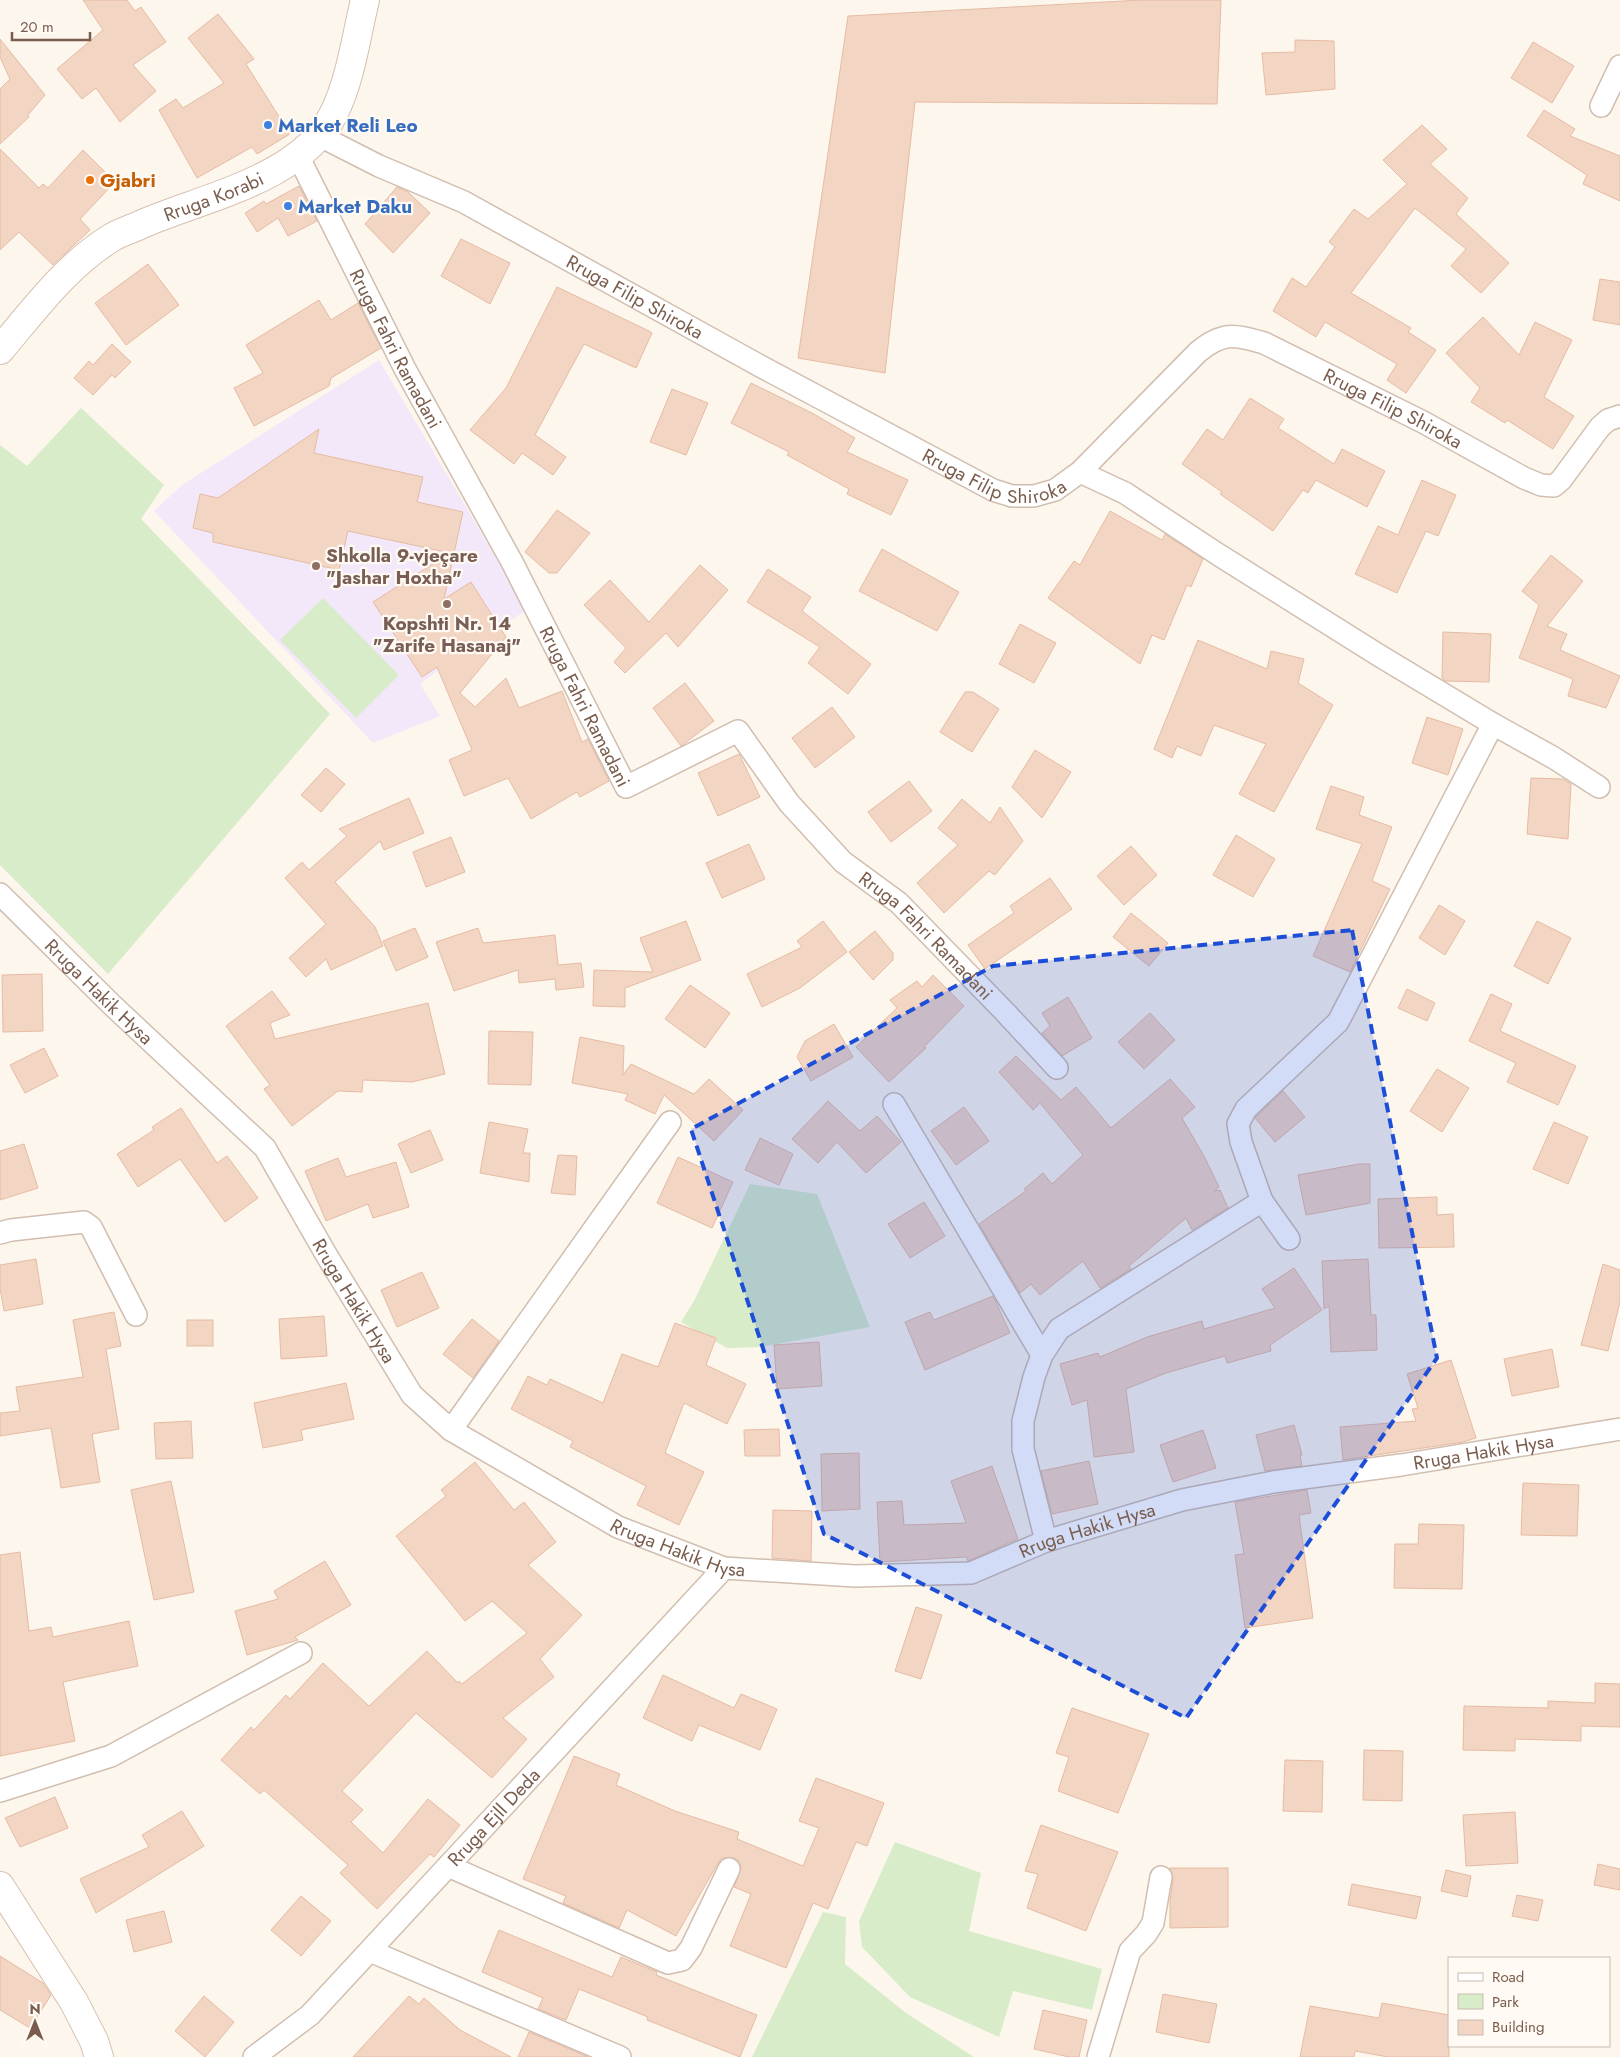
<svg xmlns="http://www.w3.org/2000/svg" width="1620" height="2057" font-family="Jost,sans-serif">
  <rect width="100%" height="100%" fill="#fdf6ec"/>
  <!-- education -->
  <polygon fill="#f3e8fa" points="379,360 527,610 470,646 420,684 440,716 373,743 154,511 182,485"/>
  <!-- green -->
  <g fill="#d8ecc9">
    <polygon points="81,408 164,485 141,519 330,714 108,974 0,865 0,445 27,466"/>
    <polygon points="323,598 399,675 356,718 280,640"/>
    <polygon points="750,1184 817,1194 870,1327 761,1347 727,1348 681,1322 694,1301"/>
    <polygon points="895,1842 981,1873 969,1931 1102,1969 1092,2010 1013,1991 999,2037 910,1997 862,1947 859,1921"/>
    <polygon points="823,1912 846,1917 845,1964 906,2013 974,2057 752,2057"/>
  </g>
  <!-- building -->
  <g fill="#f3d5c3" stroke="#e6bba3">
    <polygon points="83,0 127,0 135,11 141,7 166,42 133,65 156,91 120,122 96,88 82,99 57,69 103,30"/>
    <polygon points="1141,0 1221,0 1217,104 915,102 885,373 798,358 848,16"/>
    <polygon points="218,14 254,59 246,64 290,134 257,154 252,147 197,178 159,110 176,99 183,108 224,83 188,38"/>
    <polygon points="0,39 45,95 28,115 29,117 0,144 0,89 10,79 0,57"/>
    <polygon points="1295,40 1334,41 1335,89 1266,95 1262,53 1295,52"/>
    <polygon points="1533,42 1574,66 1552,103 1511,78"/>
    <polygon points="1544,110 1575,129 1570,136 1620,156 1620,201 1583,184 1587,175 1527,136"/>
    <polygon points="1422,125 1447,149 1430,164 1468,198 1456,214 1509,263 1481,293 1451,266 1466,249 1415,208 1351,293 1411,328 1408,332 1436,350 1406,393 1387,380 1397,364 1325,322 1316,337 1273,311 1292,278 1306,287 1335,247 1329,242 1354,209 1368,219 1407,184 1383,160"/>
    <polygon points="0,149 39,188 43,184 48,188 83,150 115,182 80,219 90,230 53,265 19,232 0,250"/>
    <polygon points="299,186 317,221 288,236 278,218 257,232 245,213 264,201 266,204"/>
    <polygon points="397,187 408,192 430,213 393,253 365,224"/>
    <polygon points="461,239 510,263 490,304 441,276"/>
    <polygon points="148,264 179,305 126,345 95,303"/>
    <polygon points="1600,279 1620,282 1620,325 1593,320"/>
    <polygon points="557,287 649,331 652,333 636,368 584,344 535,435 566,457 553,475 522,453 514,464 470,430 506,388"/>
    <polygon points="319,300 331,320 358,303 381,348 331,378 329,386 254,426 234,388 263,373 246,345"/>
    <polygon points="1483,317 1519,355 1535,322 1572,340 1544,397 1574,416 1553,449 1507,420 1505,423 1471,402 1480,388 1446,353"/>
    <polygon points="112,344 131,362 115,378 112,375 93,395 74,378 89,361 93,365"/>
    <polygon points="751,383 812,413 855,438 847,452 908,480 891,515 847,494 849,489 787,455 789,452 731,423"/>
    <polygon points="672,389 708,403 686,455 650,442"/>
    <polygon points="1250,398 1284,419 1278,428 1334,464 1342,449 1385,471 1367,507 1316,480 1308,493 1303,490 1273,531 1220,494 1222,492 1182,464 1207,429 1223,440"/>
    <polygon points="319,429 314,453 423,477 417,502 463,512 444,599 471,582 506,637 460,693 475,707 506,678 519,708 562,691 582,742 588,739 609,781 580,797 577,792 531,819 508,778 464,796 449,760 472,750 437,667 422,677 373,602 450,553 348,531 339,570 213,542 213,533 193,528 200,494 218,498"/>
    <polygon points="1422,480 1456,495 1438,536 1426,531 1397,593 1355,574 1378,526 1398,535"/>
    <polygon points="557,510 590,533 557,573 549,573 525,552"/>
    <polygon points="1110,511 1162,540 1165,534 1203,559 1191,587 1187,585 1164,640 1152,635 1140,664 1048,598 1074,561 1080,565"/>
    <polygon points="882,549 959,592 937,631 859,591"/>
    <polygon points="1551,555 1583,581 1547,626 1567,634 1560,650 1620,676 1606,708 1568,696 1573,679 1519,658 1539,605 1522,591"/>
    <polygon points="700,565 728,590 678,647 666,633 625,673 614,662 626,648 584,605 610,580 649,622"/>
    <polygon points="768,569 811,597 802,611 871,664 848,694 808,663 820,647 747,602"/>
    <polygon points="1020,624 1056,643 1034,683 999,664"/>
    <polygon points="1443,632 1491,634 1489,682 1445,681 1442,678"/>
    <polygon points="1198,640 1267,669 1271,651 1304,659 1298,683 1333,705 1274,812 1239,794 1266,744 1214,725 1201,756 1177,746 1172,758 1154,749"/>
    <polygon points="685,683 714,721 681,746 653,708"/>
    <polygon points="965,692 973,692 999,709 972,752 940,732"/>
    <polygon points="832,707 855,737 815,768 792,738"/>
    <polygon points="1427,717 1463,729 1448,775 1412,763"/>
    <polygon points="1035,750 1071,772 1042,818 1012,787"/>
    <polygon points="739,754 760,797 718,816 698,773"/>
    <polygon points="326,768 345,784 321,812 301,795"/>
    <polygon points="1531,778 1563,779 1571,784 1568,839 1527,834"/>
    <polygon points="909,781 932,811 891,842 868,812"/>
    <polygon points="1331,786 1364,797 1359,815 1392,827 1372,881 1390,889 1350,972 1313,956 1362,844 1316,829"/>
    <polygon points="409,798 424,833 384,850 380,841 335,882 375,927 383,946 331,970 326,959 306,977 289,958 326,924 285,878 302,862 309,870 347,836 339,829"/>
    <polygon points="962,799 990,823 1000,807 1023,841 995,875 989,871 944,913 917,883 958,845 938,828"/>
    <polygon points="1236,835 1275,859 1253,897 1213,875"/>
    <polygon points="451,837 465,872 426,887 413,852"/>
    <polygon points="749,844 765,879 722,898 706,863"/>
    <polygon points="1131,846 1157,875 1124,905 1097,876"/>
    <polygon points="1050,878 1072,909 985,969 968,945 1014,913 1010,906"/>
    <polygon points="1439,905 1465,921 1445,955 1419,938"/>
    <polygon points="1131,913 1168,943 1149,966 1113,937"/>
    <polygon points="686,921 701,960 625,988 625,1007 593,1006 594,970 653,972 640,938"/>
    <polygon points="823,921 847,952 800,988 762,1007 747,974 802,947 797,941"/>
    <polygon points="1537,921 1571,938 1548,984 1514,966"/>
    <polygon points="415,928 428,957 396,971 383,941"/>
    <polygon points="478,928 483,943 555,935 558,965 581,963 584,987 556,990 555,979 519,983 518,970 454,991 436,942"/>
    <polygon points="875,931 893,953 893,960 873,980 849,952"/>
    <polygon points="42,974 43,1031 3,1032 2,975"/>
    <polygon points="933,975 964,1006 924,1047 926,1048 889,1082 856,1047 897,1008 890,1000 917,981 922,987"/>
    <polygon points="690,985 730,1013 705,1048 665,1019"/>
    <polygon points="1407,989 1435,1003 1427,1021 1398,1008"/>
    <polygon points="272,991 290,1015 270,1023 275,1039 428,1003 445,1074 412,1082 363,1080 362,1092 338,1091 292,1126 264,1089 270,1085 226,1026"/>
    <polygon points="1491,994 1512,1004 1500,1031 1576,1066 1558,1105 1507,1082 1516,1063 1469,1041"/>
    <polygon points="1068,997 1092,1038 1062,1056 1042,1033 1050,1026 1042,1013"/>
    <polygon points="1150,1013 1175,1040 1144,1069 1118,1042"/>
    <polygon points="834,1024 853,1057 811,1081 797,1057 805,1041"/>
    <polygon points="489,1031 533,1032 531,1085 488,1084"/>
    <polygon points="580,1037 624,1046 623,1075 631,1064 694,1094 709,1079 743,1110 714,1141 664,1095 655,1114 625,1100 628,1094 572,1083"/>
    <polygon points="44,1048 58,1076 25,1093 10,1065"/>
    <polygon points="1016,1056 1061,1100 1076,1087 1111,1128 1170,1079 1195,1107 1182,1118 1205,1158 1219,1187 1214,1191 1220,1190 1228,1208 1192,1230 1186,1218 1129,1266 1131,1269 1100,1288 1083,1261 1040,1295 1031,1284 1020,1293 979,1224 1026,1191 1024,1189 1043,1173 1052,1184 1083,1155 1040,1103 1033,1110 999,1072"/>
    <polygon points="1437,1069 1469,1088 1442,1132 1410,1111"/>
    <polygon points="1283,1091 1305,1117 1275,1142 1255,1118"/>
    <polygon points="828,1101 860,1131 877,1116 901,1142 866,1173 837,1142 818,1163 792,1139"/>
    <polygon points="964,1107 989,1141 956,1165 931,1131"/>
    <polygon points="181,1108 217,1163 227,1156 258,1198 225,1222 180,1159 138,1187 117,1154 154,1130 152,1127"/>
    <polygon points="489,1122 528,1129 523,1153 530,1153 529,1182 480,1173"/>
    <polygon points="1554,1122 1588,1137 1568,1184 1533,1169"/>
    <polygon points="430,1130 443,1160 411,1173 398,1144"/>
    <polygon points="760,1138 793,1154 779,1185 745,1170"/>
    <polygon points="24,1144 38,1188 0,1200 0,1151"/>
    <polygon points="558,1155 577,1156 575,1195 551,1193"/>
    <polygon points="678,1157 733,1182 712,1228 657,1203"/>
    <polygon points="338,1158 346,1177 396,1162 409,1207 373,1218 368,1204 326,1221 305,1171"/>
    <polygon points="1359,1164 1370,1164 1370,1203 1306,1215 1298,1175"/>
    <polygon points="1437,1197 1437,1215 1453,1214 1454,1247 1379,1248 1378,1199"/>
    <polygon points="924,1202 945,1236 910,1258 888,1224"/>
    <polygon points="36,1259 43,1304 4,1311 0,1288 0,1265"/>
    <polygon points="1368,1259 1371,1315 1376,1315 1377,1350 1331,1352 1329,1306 1324,1309 1322,1261"/>
    <polygon points="1603,1264 1620,1270 1620,1302 1608,1351 1581,1345"/>
    <polygon points="1294,1268 1322,1310 1270,1345 1271,1351 1227,1363 1225,1356 1166,1373 1126,1389 1134,1452 1094,1457 1087,1400 1072,1405 1060,1364 1098,1353 1100,1357 1147,1337 1202,1321 1204,1329 1275,1308 1262,1289"/>
    <polygon points="422,1272 439,1308 397,1327 381,1290"/>
    <polygon points="993,1296 1010,1333 925,1370 905,1322 930,1312 934,1320"/>
    <polygon points="114,1312 121,1346 106,1349 119,1429 92,1434 100,1482 61,1488 51,1428 0,1436 0,1413 20,1411 16,1387 83,1377 73,1320"/>
    <polygon points="324,1316 327,1356 281,1359 279,1319"/>
    <polygon points="472,1319 499,1341 473,1378 443,1354"/>
    <rect x="187" y="1320" width="26" height="26"/>
    <polygon points="675,1323 716,1338 706,1365 746,1384 727,1424 684,1403 665,1453 704,1472 679,1525 637,1505 646,1486 570,1447 573,1441 511,1409 528,1376 547,1385 550,1379 603,1403 622,1354 658,1367"/>
    <polygon points="819,1342 822,1386 777,1389 774,1345"/>
    <polygon points="1552,1349 1559,1387 1512,1396 1504,1359"/>
    <polygon points="1451,1360 1476,1438 1463,1442 1343,1460 1340,1427 1416,1421 1412,1409 1418,1408 1407,1374"/>
    <polygon points="346,1383 354,1419 301,1430 303,1440 263,1448 254,1403"/>
    <polygon points="191,1421 193,1458 156,1459 154,1423"/>
    <polygon points="1294,1425 1302,1455 1300,1455 1302,1466 1265,1471 1256,1435"/>
    <polygon points="779,1429 780,1456 745,1456 744,1430"/>
    <polygon points="1203,1430 1216,1468 1173,1482 1160,1445"/>
    <polygon points="859,1453 860,1509 822,1511 821,1454"/>
    <polygon points="1089,1461 1098,1504 1052,1514 1041,1471"/>
    <polygon points="475,1462 514,1510 524,1502 556,1542 528,1565 582,1615 540,1659 554,1677 503,1718 527,1739 492,1778 416,1713 342,1791 363,1810 351,1822 383,1853 428,1799 460,1825 434,1857 430,1854 377,1909 340,1873 348,1865 264,1790 260,1794 221,1760 251,1727 254,1730 286,1695 290,1699 323,1663 369,1706 427,1651 458,1683 459,1681 462,1684 527,1633 492,1601 465,1621 396,1536 446,1496 441,1490"/>
    <polygon points="992,1466 1018,1539 968,1561 966,1557 880,1562 877,1502 902,1501 904,1525 966,1523 951,1481"/>
    <polygon points="171,1481 194,1592 154,1600 131,1490"/>
    <polygon points="1523,1483 1579,1485 1577,1536 1521,1535"/>
    <polygon points="1307,1490 1311,1513 1299,1515 1313,1618 1245,1628 1235,1555 1244,1554 1235,1502"/>
    <polygon points="773,1510 812,1511 811,1561 772,1558"/>
    <polygon points="1419,1524 1464,1525 1462,1589 1394,1588 1395,1544 1418,1544"/>
    <polygon points="20,1552 29,1631 51,1627 53,1637 129,1621 138,1666 63,1682 75,1741 0,1756 0,1555"/>
    <polygon points="325,1561 351,1605 295,1637 298,1640 247,1655 235,1611 278,1599 274,1591"/>
    <polygon points="916,1607 942,1615 921,1679 895,1671"/>
    <polygon points="663,1675 734,1708 741,1694 777,1709 760,1750 699,1725 692,1741 643,1718"/>
    <polygon points="1595,1683 1620,1684 1620,1727 1581,1726 1581,1741 1515,1739 1515,1751 1463,1750 1464,1706 1548,1708 1548,1701 1595,1703"/>
    <polygon points="1072,1708 1149,1734 1118,1813 1058,1791 1069,1757 1056,1753"/>
    <polygon points="1364,1750 1403,1751 1402,1801 1363,1800"/>
    <polygon points="574,1756 620,1774 616,1785 675,1811 739,1832 737,1839 803,1866 819,1828 799,1821 816,1778 884,1803 867,1846 856,1842 828,1909 813,1903 786,1968 730,1946 751,1894 734,1887 741,1869 740,1862 734,1858 722,1858 718,1863 676,1936 627,1910 619,1928 563,1903 566,1896 523,1879"/>
    <polygon points="1285,1760 1323,1761 1322,1812 1283,1811"/>
    <polygon points="55,1797 68,1828 20,1847 5,1818"/>
    <polygon points="182,1811 204,1846 96,1913 80,1879 149,1847 142,1835"/>
    <polygon points="1515,1812 1518,1863 1466,1866 1463,1815"/>
    <polygon points="1041,1825 1118,1852 1086,1931 1027,1908 1038,1874 1025,1871"/>
    <polygon points="1598,1864 1620,1869 1620,1890 1594,1885"/>
    <polygon points="1170,1868 1228,1868 1228,1927 1170,1928 1170,1901 1173,1879"/>
    <polygon points="1446,1870 1471,1876 1467,1897 1441,1891"/>
    <polygon points="1352,1884 1421,1897 1416,1919 1348,1905"/>
    <polygon points="1517,1895 1543,1900 1538,1921 1512,1916"/>
    <polygon points="301,1896 331,1921 301,1956 271,1930"/>
    <polygon points="164,1911 172,1942 134,1952 126,1920"/>
    <polygon points="499,1930 612,1977 621,1957 657,1972 656,1975 757,2015 740,2057 647,2020 648,2017 579,1989 566,2020 538,2009 543,1998 482,1972"/>
    <polygon points="0,1956 43,1983 51,1995 30,2028 0,2010"/>
    <polygon points="1163,1994 1217,2004 1209,2043 1156,2032"/>
    <polygon points="204,1996 234,2022 205,2057 175,2031"/>
    <polygon points="409,1996 419,2004 424,1998 460,2030 511,2057 353,2057"/>
    <polygon points="1382,2003 1449,2015 1449,2057 1388,2057 1355,2051 1354,2057 1300,2057 1310,2006 1379,2018"/>
    <polygon points="1043,2010 1087,2020 1079,2057 1069,2057 1034,2049"/>
    <polygon points="529,2032 588,2057 518,2057"/>
  </g>
  <g fill="none" stroke-linecap="round" stroke-linejoin="round">
    <!-- street casing -->
    <g stroke="#d1beb0" stroke-width="24">
      <g id="street">
        <polyline points="1601,106 1620,66"/>
        <path id="s1" d="M320,136L379,166L464,202L762,367L993,490L1012,496H1034L1055,490L1080,472L1198,352C1223,331 1235,335 1264,343L1423,422L1524,478L1541,485L1554,486L1561,480L1600,427L1608,420L1620,416"/>
        <path id="s2" d="M298,156L405,369L512,562L626,787L738,731L789,803L843,862L899,903L1005,1012L1057,1068"/>
        <polyline points="1080,472 1125,493 1219,555 1380,656 1493,724 1554,758 1599,787"/>
        <path id="s3" d="M0,894L112,1005L265,1148L327,1256L412,1395L451,1430L618,1527L724,1568L855,1576L971,1573L1046,1541L1182,1500L1273,1482L1401,1465L1620,1429"/>
        <polyline points="894,1104 1042,1355"/>
        <polyline points="0,1233 11,1230 84,1222 91,1227 136,1315"/>
        <polyline points="1289,1239 1262,1201 1241,1142 1238,1124 1246,1109 1338,1022 1493,724"/>
        <polyline points="451,1430 670,1122"/>
        <polyline points="1046,1541 1023,1449 1023,1421 1034,1377 1042,1355 1059,1329 1262,1201"/>
        <polyline points="0,1791 111,1756 301,1653"/>
        <polyline points="448,1866 668,1963 682,1960 691,1948 729,1869"/>
        <polyline points="370,1951 620,2057"/>
        <path id="s4" d="M254,2057L310,2015L724,1568"/>
        <polyline points="1098,2057 1130,1951 1146,1934 1153,1923 1161,1877"/>
      </g>
    </g>
    <!-- secondary casing -->
    <g stroke="#d6c0b0" stroke-width="30">
      <g id="secondary">
        <path id="s5" d="M0,350C34,310 66,266 111,238C121,232 132,229 142,224C204,197 302,179 334,113C351,78 356,37 365,0"/>
        <polyline points="0,1886 74,2002 94,2041 99,2057"/>
      </g>
    </g>
    <!-- street -->
    <use href="#street" stroke="#fff" stroke-width="21"/>
    <!-- secondary -->
    <use href="#secondary" stroke="#fff" stroke-width="28"/>
  </g>
  <!-- marked area -->
  <path fill="#1d4ed8" fill-opacity="0.2" stroke="#1d4ed8" stroke-width="4" stroke-dasharray="10 6" stroke-linejoin="round" d="M1352,930L1437,1358L1186,1718L824,1534L691,1129L993,966Z"/>
  <!-- markers -->
  <g fill="#3f7fe0" stroke="#fffaf3" stroke-width="2">
    <circle cx="268" cy="125" r="5"/>
    <circle cx="288" cy="206" r="5"/>
  </g>
  <circle fill="#e8710a" stroke="#fffaf3" stroke-width="2" cx="90" cy="180" r="5"/>
  <g fill="#8d6e63" stroke="#fffaf3" stroke-width="2">
    <circle cx="316" cy="566" r="5"/>
    <circle cx="447" cy="604" r="5"/>
  </g>
  <g text-anchor="middle" stroke-width="4.5" stroke-linejoin="round" paint-order="stroke">
    <!-- shop labels -->
    <g font-size="19" font-weight="bold" fill="#366cbe" stroke="#fffaf3" text-anchor="start">
      <text x="278" y="132">Market Reli Leo</text>
      <text x="298" y="213">Market Daku</text>
    </g>
    <!-- food labels -->
    <g font-size="19" font-weight="bold" fill="#c56008" stroke="#fffaf3" text-anchor="start">
      <text x="100" y="187">Gjabri</text>
    </g>
    <!-- street labels -->
    <g font-size="19" fill="#7a5c4d" stroke="#fffaf3">
      <text dy="7" stroke="none"><textPath href="#s5" startOffset="269">Rruga Korabi</textPath></text>
      <text dy="7" stroke="none"><textPath href="#s1" startOffset="354">Rruga Filip Shiroka</textPath></text>
      <text dy="7" stroke="none"><textPath href="#s2" startOffset="216">Rruga Fahri Ramadani</textPath></text>
      <text dy="7" stroke="none"><textPath href="#s1" startOffset="1239">Rruga Filip Shiroka</textPath></text>
      <text dy="7" stroke="none"><textPath href="#s1" startOffset="759">Rruga Filip Shiroka</textPath></text>
      <text dy="7" stroke="none"><textPath href="#s2" startOffset="621">Rruga Fahri Ramadani</textPath></text>
      <text dy="7" stroke="none"><textPath href="#s2" startOffset="1116">Rruga Fahri Ramadani</textPath></text>
      <text dy="7" stroke="none"><textPath href="#s3" startOffset="139">Rruga Hakik Hysa</textPath></text>
      <text dy="7" stroke="none"><textPath href="#s3" startOffset="544">Rruga Hakik Hysa</textPath></text>
      <text dy="7" stroke="none"><textPath href="#s3" startOffset="1790">Rruga Hakik Hysa</textPath></text>
      <text dy="7" stroke="none"><textPath href="#s3" startOffset="1385">Rruga Hakik Hysa</textPath></text>
      <text dy="7" stroke="none"><textPath href="#s3" startOffset="964">Rruga Hakik Hysa</textPath></text>
      <text dy="7" stroke="none"><textPath href="#s4" startOffset="340">Rruga Ejll Deda</textPath></text>
    </g>
    <!-- education labels -->
    <g font-size="19" font-weight="bold" fill="#785e54" stroke="#fffaf3" text-anchor="start">
      <text x="326" y="562">Shkolla 9-vjeçare<tspan x="326" dy="22">"Jashar Hoxha"</tspan></text>
      <text x="447" y="630" text-anchor="middle">Kopshti Nr. 14<tspan x="447" dy="22">"Zarife Hasanaj"</tspan></text>
    </g>
  </g>
  <!-- legend -->
  <rect x="1448" y="1957" width="162" height="90" fill="#fffaf3" stroke="#cabbb1"/>
  <rect x="1458" y="1973" width="25" height="8" fill="#ffffff" stroke="#cabbb1"/>
  <text x="1492" y="1982" font-size="15" fill="#7a5c4d">Road</text>
  <rect x="1458" y="1994" width="25" height="15" fill="#d8ecc9" stroke="#cabbb1"/>
  <text x="1492" y="2007" font-size="15" fill="#7a5c4d">Park</text>
  <rect x="1458" y="2020" width="25" height="15" fill="#f3d5c3" stroke="#cabbb1"/>
  <text x="1492" y="2032" font-size="15" fill="#7a5c4d">Building</text>
  <!-- north arrow -->
  <g transform="translate(35 2022)" stroke="#fffaf3" stroke-width="4" paint-order="stroke">
  <path d="M0-4L9 19L0 12L-9 19Z" fill="#7a5c4d"/>
  <text y="-8" font-size="14" font-weight="bold" text-anchor="middle" fill="#7a5c4d">N</text>
  </g>
  <!-- scale -->
  <path d="M12 32v8h78v-8" fill="none" stroke="#7a5c4d" stroke-width="2.5"/>
  <text x="20" y="32" font-size="15" fill="#7a5c4d" stroke="#fffaf3" stroke-width="4" paint-order="stroke">20 m</text>
</svg>
